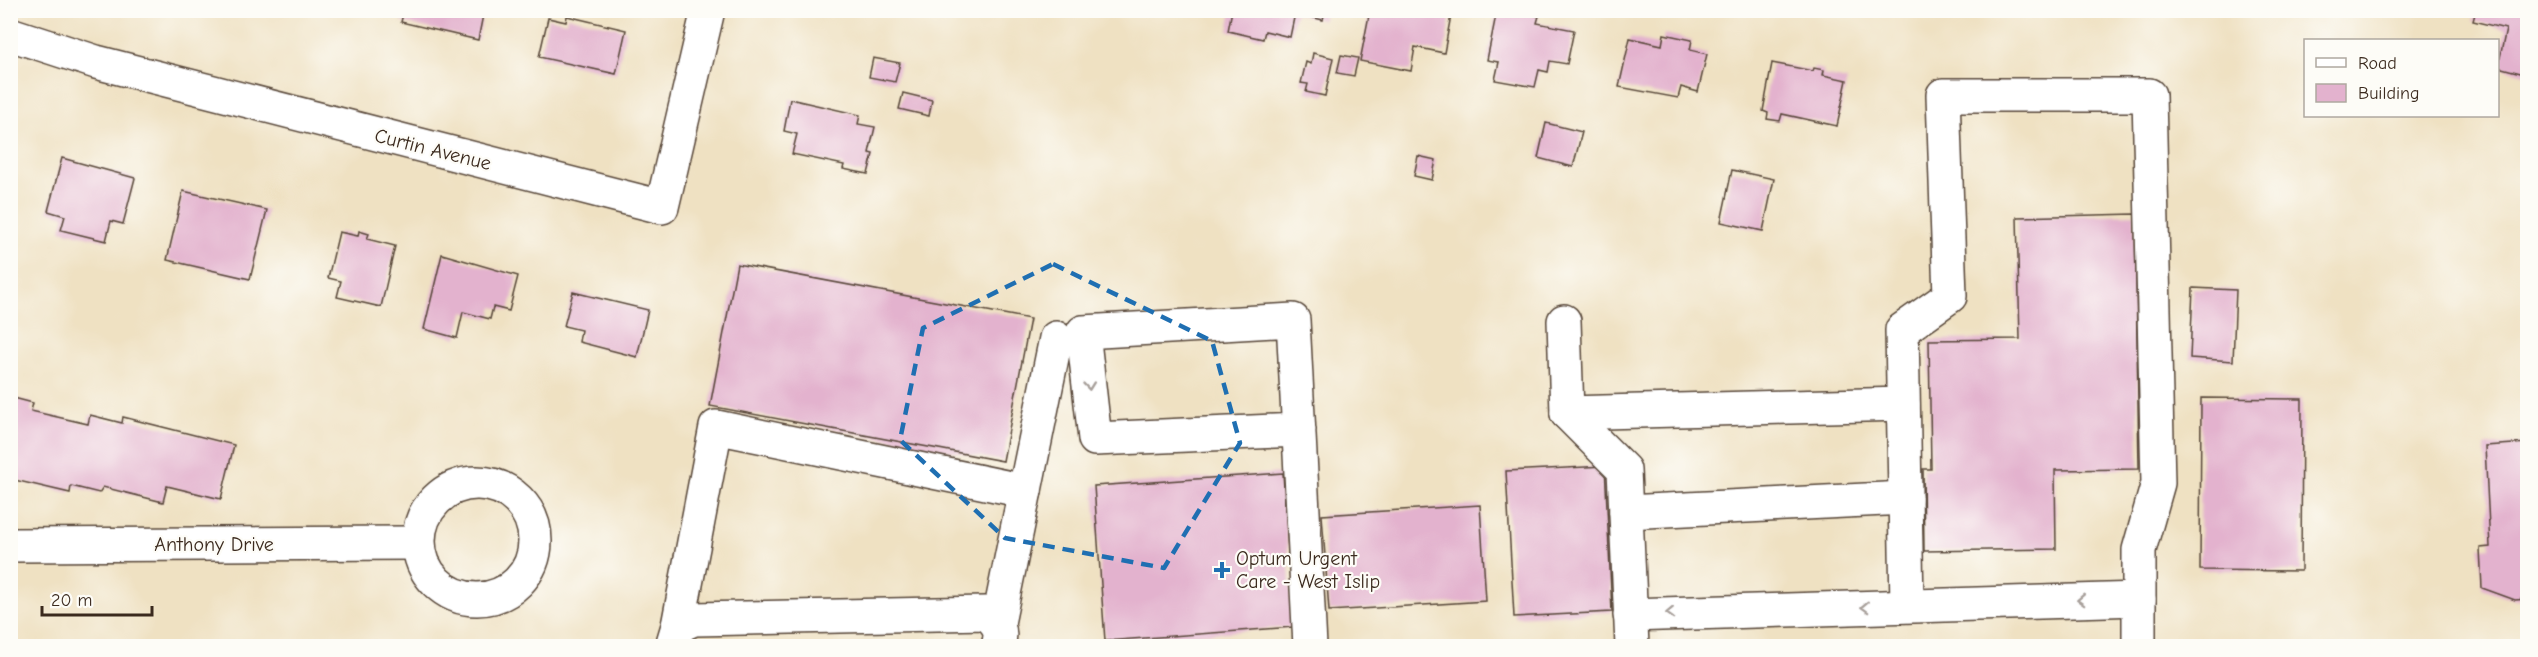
<svg xmlns="http://www.w3.org/2000/svg" width="2538" height="657" font-family="'Comic Neue',sans-serif">
  <rect width="100%" height="100%" fill="#fdfcf7"/>
  <filter id="ink" filterUnits="userSpaceOnUse"><feTurbulence type="fractalNoise" baseFrequency=".0167" numOctaves="2"/><feDisplacementMap in="SourceGraphic" scale="12" xChannelSelector="R" yChannelSelector="G"/><feConvolveMatrix kernelMatrix="1 2 1 2 8 2 1 2 1" color-interpolation-filters="sRGB"/></filter>
  <filter id="wash" filterUnits="userSpaceOnUse"><feTurbulence type="fractalNoise" baseFrequency=".008" numOctaves="4" result="noise"/><feDisplacementMap in="SourceGraphic" scale="24" xChannelSelector="R" yChannelSelector="G"/><feGaussianBlur stdDeviation="1.35" result="paint"/><feColorMatrix in="noise" values="0 0 0 0 0 0 0 0 0 0 0 0 0 0 0 0 0 1.4 0 .05"/><feComposite in="paint" operator="in"/></filter>
  <g filter="url(#wash)">
    <rect width="100%" height="100%" fill="#efe1c2"/>
    <g id="blocks">
      <!-- building -->
      <g fill="#e3b2ce">
        <polygon points="404,10 484,10 478,40 401,22"/>
        <polygon points="1232,10 1325,10 1323,20 1295,13 1290,37 1265,31 1263,39 1228,31"/>
        <polygon points="1370,10 1452,10 1444,53 1415,47 1411,71 1360,61"/>
        <polygon points="1497,10 1539,16 1537,23 1574,30 1567,64 1550,61 1548,72 1539,70 1535,87 1495,80 1499,62 1487,60"/>
        <polygon points="2476,10 2528,10 2528,75 2498,67 2506,29 2473,21"/>
        <polygon points="567,16 626,30 616,74 539,57 548,18 566,22"/>
        <polygon points="1664,34 1692,40 1690,50 1707,54 1698,92 1681,87 1678,98 1619,87 1630,38 1662,45"/>
        <polygon points="1313,53 1333,58 1325,96 1306,92 1308,84 1301,83 1306,62 1311,64"/>
        <polygon points="1341,55 1358,58 1354,76 1337,73"/>
        <polygon points="873,58 900,63 895,82 869,77"/>
        <polygon points="1772,63 1813,71 1814,68 1824,70 1823,75 1847,80 1837,126 1782,114 1780,121 1767,119 1768,113 1763,111"/>
        <polygon points="903,93 932,100 929,116 899,109"/>
        <polygon points="790,99 860,115 858,124 875,127 869,153 873,154 868,174 843,169 844,165 792,154 797,134 784,131"/>
        <polygon points="1546,123 1582,132 1573,167 1538,158"/>
        <polygon points="1418,156 1436,160 1432,180 1414,176"/>
        <polygon points="62,158 135,178 123,224 111,221 106,241 61,230 65,216 48,211"/>
        <polygon points="1732,170 1774,179 1763,231 1721,222"/>
        <polygon points="183,191 267,210 250,279 167,260"/>
        <polygon points="2135,214 2139,469 2055,470 2056,549 1924,551 1923,469 1931,469 1929,340 2020,339 2017,217"/>
        <polygon points="359,231 369,234 367,239 395,246 381,307 337,297 341,281 328,278 339,232 358,236"/>
        <polygon points="442,254 518,276 509,311 493,307 490,319 463,312 457,338 424,329"/>
        <polygon points="737,264 1030,319 1003,461 710,406"/>
        <polygon points="2193,288 2236,290 2233,361 2190,358"/>
        <polygon points="573,292 648,310 637,357 579,342 581,330 564,326"/>
        <polygon points="10,397 33,403 31,411 88,424 90,415 122,423 123,417 234,445 221,499 167,486 163,502 103,487 99,493 71,486 70,493 10,479"/>
        <polygon points="2201,398 2302,399 2301,571 2200,570"/>
        <polygon points="2528,443 2528,599 2515,600 2482,588 2480,548 2490,547 2485,446"/>
        <polygon points="1605,466 1612,612 1514,617 1506,471"/>
        <polygon points="1283,473 1293,627 1105,641 1094,486"/>
        <polygon points="1480,505 1486,601 1329,611 1322,515"/>
      </g>
    </g>
  </g>
  <g filter="url(#ink)">
    <use href="#blocks" fill-opacity="0" stroke="#564537" stroke-width="1.5"/>
    <g fill="none" stroke-linecap="round" stroke-linejoin="round">
      <!-- minor casing -->
      <g stroke="#564537" stroke-width="36">
        <g id="minor">
          <polyline points="10,34 96,62 662,207 708,10"/>
          <polyline points="1564,321 1567,413 1624,470 1632,646"/>
          <polyline points="1567,413 1903,404"/>
          <polyline points="1299,430 1095,439 1083,332 1293,320 1310,646"/>
          <circle cx="477" cy="541" r="58"/>
          <polyline points="1626,512 1905,498"/>
          <polyline points="10,545 418,543"/>
          <polyline points="1907,605 1902,330 1950,296 1943,95 2149,95 2158,483 2139,550 2139,646"/>
          <polyline points="1630,615 2139,599"/>
          <polyline points="998,623 1056,338"/>
          <path d="M678,626L694,619L986,613C998,623 1003,630 998,646"/>
          <polyline points="672,646 678,626 716,427 1025,491"/>
        </g>
      </g>
      <!-- minor -->
      <use href="#minor" stroke="#fff" stroke-width="33"/>
    </g>
    <!-- one-way arrows -->
    <defs><path id="oneway-chevron" d="M-2-3.5L2.5 0L-2 3.5" fill="none" stroke-width="1.6" stroke-linecap="round" stroke-linejoin="round" transform="scale(1.5)"/></defs>
    <g stroke="#a79f9a">
      <use href="#oneway-chevron" transform="translate(1089 386) rotate(84)"/>
      <use href="#oneway-chevron" transform="translate(2081 600) rotate(178)"/>
      <use href="#oneway-chevron" transform="translate(1865 607) rotate(178)"/>
      <use href="#oneway-chevron" transform="translate(1670 613) rotate(178)"/>
    </g>
  </g>
  <!-- marked area -->
  <path fill="none" stroke="#1f6fb2" stroke-width="4.5" stroke-dasharray="12 8" stroke-linejoin="round" d="M1053,264L1212,341L1240,443L1164,568L1005,538L900,440L923,328Z"/>
  <!-- markers -->
  <path fill="#1f6fb2" stroke="#fdfcf7" stroke-width="2" d="M1219 561h6v6h6v6h-6v6h-6v-6h-6v-6h6z"/>
  <g text-anchor="middle" stroke-width="4.5" stroke-linejoin="round" paint-order="stroke">
    <!-- street labels -->
    <g font-size="20" fill="#3b2a1e" stroke="#fdfcf7">
      <text transform="translate(433 149) rotate(14)" y="7">Curtin Avenue</text>
      <text x="214" y="551">Anthony Drive</text>
    </g>
    <!-- poi labels -->
    <g font-size="20" fill="#3b2a1e" stroke="#fdfcf7" text-anchor="start">
      <text x="1236" y="565">Optum Urgent<tspan x="1236" dy="23">Care - West Islip</tspan></text>
    </g>
  </g>
  <!-- margin -->
  <rect width="2538" height="657" fill="none" stroke="#fdfcf7" stroke-width="36"/>
  <!-- legend -->
  <rect x="2304" y="39" width="195" height="78" fill="#fdfcf7" stroke="#afa8a0" stroke-width="1.5"/>
  <rect x="2316" y="58" width="30" height="9" fill="#ffffff" stroke="#afa8a0" stroke-width="1.5"/>
  <text x="2358" y="69" font-size="18" fill="#3b2a1e">Road</text>
  <rect x="2316" y="84" width="30" height="18" fill="#e3b2ce" stroke="#afa8a0" stroke-width="1.5"/>
  <text x="2358" y="99" font-size="18" fill="#3b2a1e">Building</text>
  <!-- scale -->
  <path d="M42 606v9h110v-9" fill="none" stroke="#3b2a1e" stroke-width="3"/>
  <text x="51" y="606" font-size="18" fill="#3b2a1e" stroke="#fdfcf7" stroke-width="4.5" paint-order="stroke">20 m</text>
</svg>
